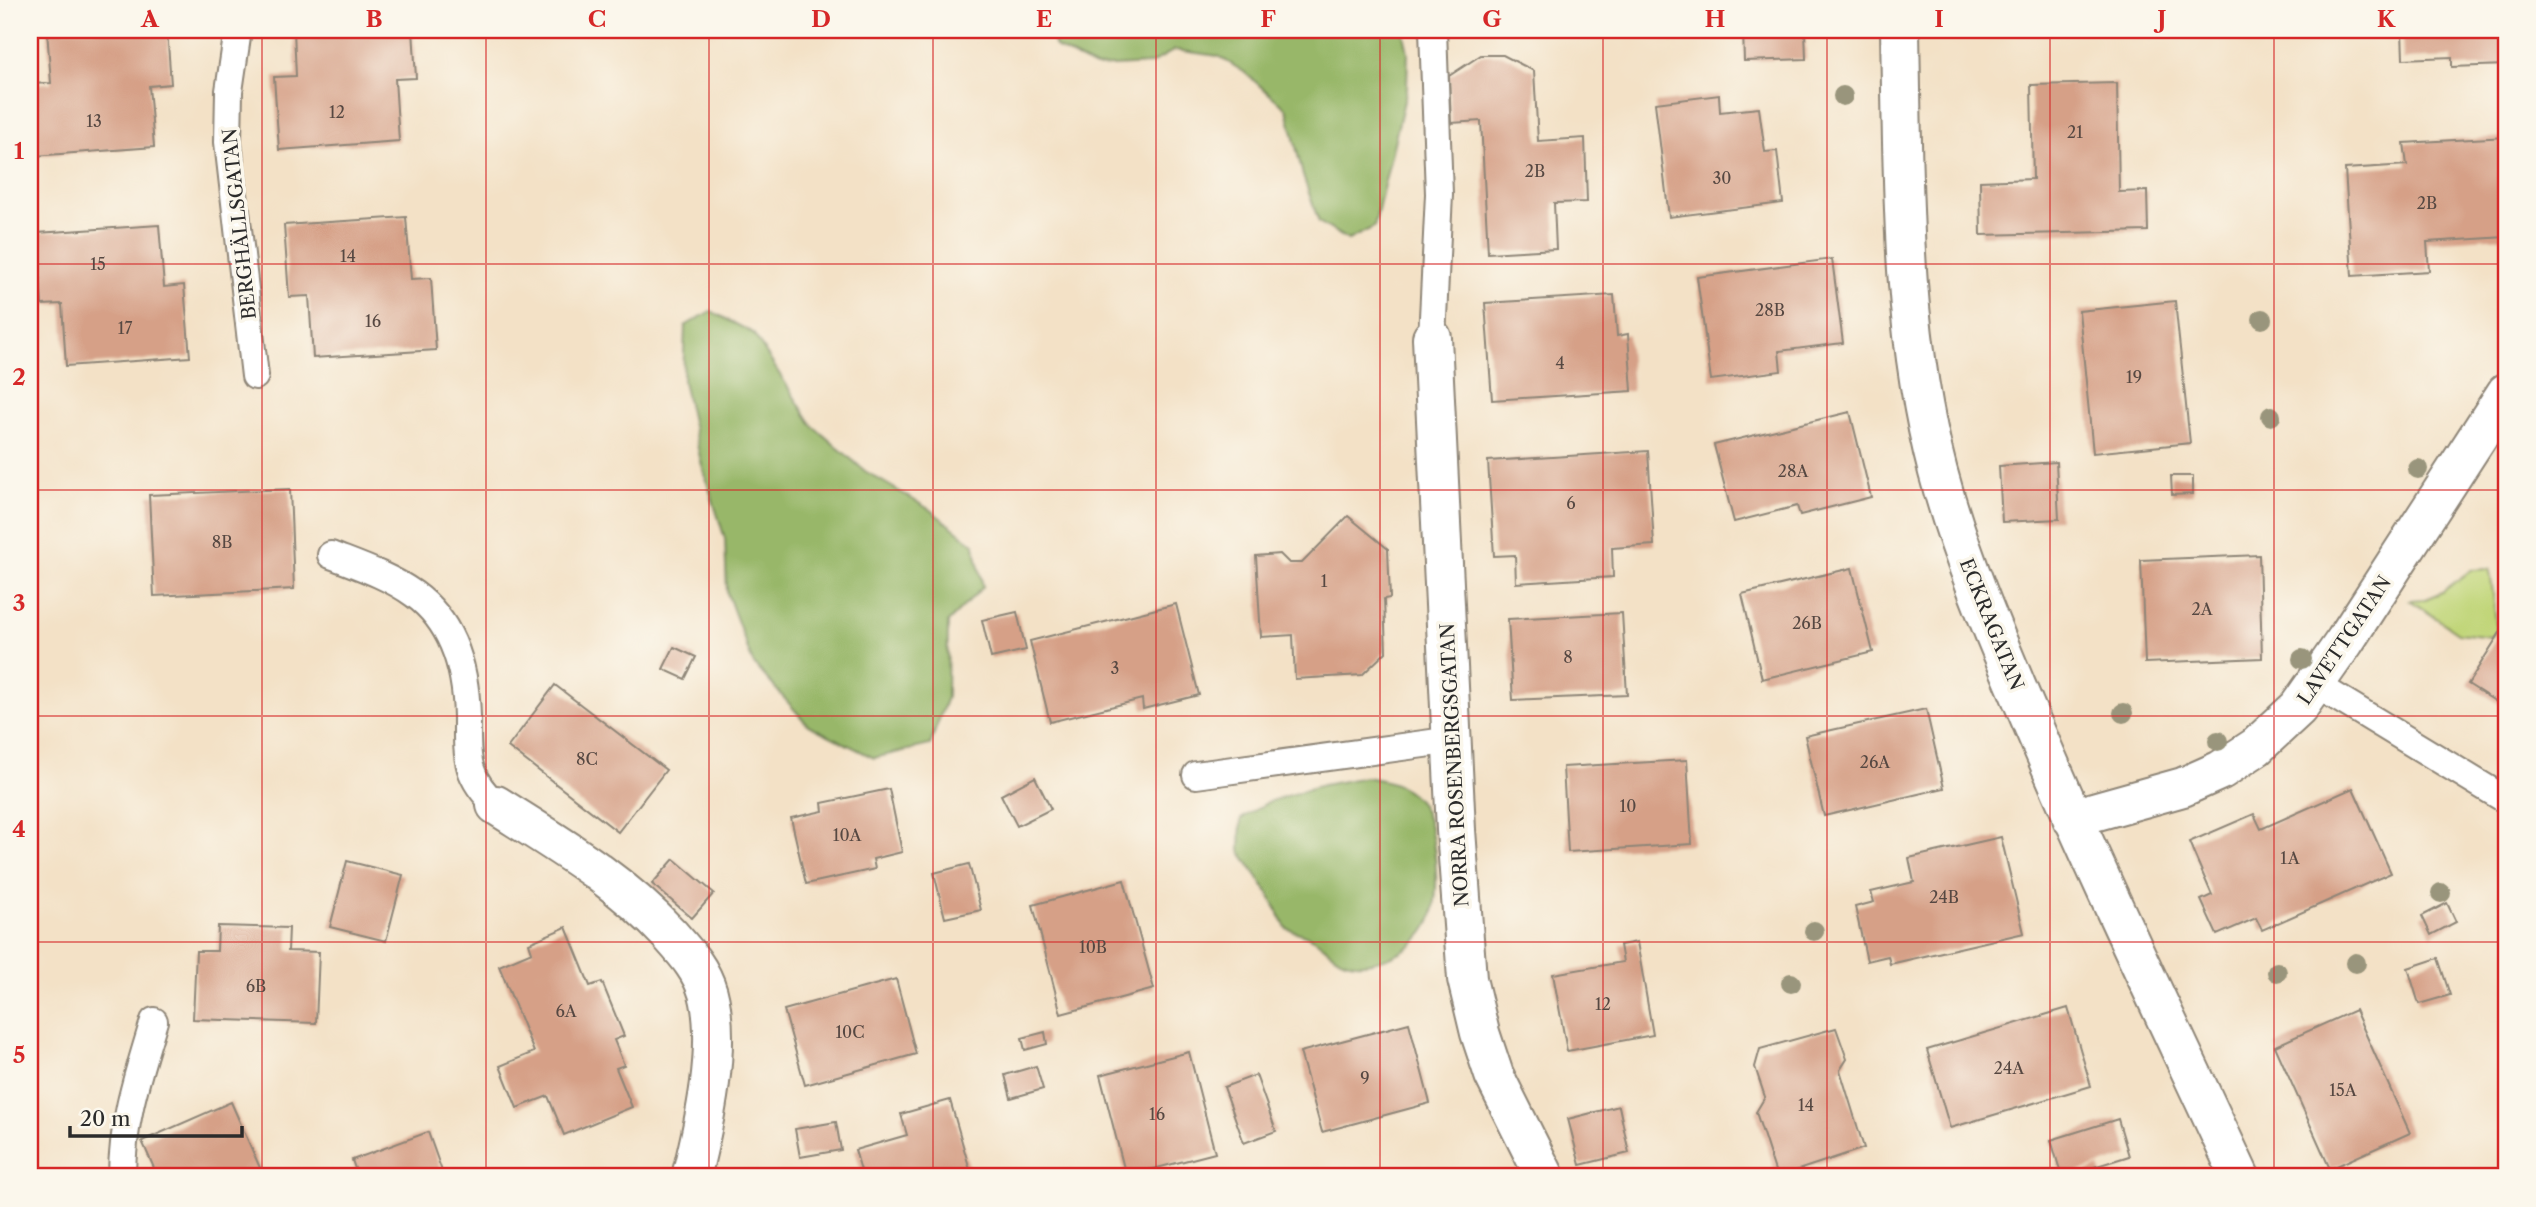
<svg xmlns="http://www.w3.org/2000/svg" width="2536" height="1207" font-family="'Libre Caslon Text',serif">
  <rect width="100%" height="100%" fill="#fbf7ec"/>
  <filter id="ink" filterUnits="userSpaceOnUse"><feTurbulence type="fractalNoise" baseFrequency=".0143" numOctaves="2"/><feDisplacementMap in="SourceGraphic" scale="14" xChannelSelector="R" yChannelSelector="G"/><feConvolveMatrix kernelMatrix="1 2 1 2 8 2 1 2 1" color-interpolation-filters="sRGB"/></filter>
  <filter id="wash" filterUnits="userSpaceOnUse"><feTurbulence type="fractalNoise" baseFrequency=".00686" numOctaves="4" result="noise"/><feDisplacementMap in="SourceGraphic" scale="28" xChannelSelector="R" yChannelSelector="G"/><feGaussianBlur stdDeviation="1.57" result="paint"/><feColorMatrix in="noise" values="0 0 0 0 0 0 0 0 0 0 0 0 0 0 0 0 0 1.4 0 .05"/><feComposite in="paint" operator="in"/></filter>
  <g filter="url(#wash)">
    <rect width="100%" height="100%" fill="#f3e1c6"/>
    <!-- green -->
    <path fill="#c1d679" stroke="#768052" stroke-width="2" d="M2489,569C2492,574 2495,620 2497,631L2491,637L2458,633L2410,600L2425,599L2442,592L2471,570Z"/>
    <!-- forest -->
    <g fill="#98b769" stroke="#62714a" stroke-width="2">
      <polygon points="1049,30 1403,30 1408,52 1407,88 1374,227 1348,240 1319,222 1303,176 1287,109 1244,72 1218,56 1175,50 1150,64 1095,67 1055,47"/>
      <polygon points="711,311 753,333 813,426 865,471 929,509 974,544 983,587 948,622 947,697 930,745 874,758 808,725 753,663 727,593 725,539 701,462 683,381 685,326"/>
      <path d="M1365,777C1385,780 1403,783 1417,799C1437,822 1442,898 1429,924C1416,948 1390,961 1363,963C1336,965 1330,948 1312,938C1304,934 1295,932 1286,928L1269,894L1240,851L1241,819L1268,802L1318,786Z"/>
    </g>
    <g id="blocks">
      <!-- building -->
      <g fill="#d6a087">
        <polygon points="47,30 167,30 171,84 149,86 154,147 34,156 30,84 51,83"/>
        <polygon points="294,30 413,30 416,78 395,79 399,141 279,150 274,77 296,76"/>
        <polygon points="1743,30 1805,30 1806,59 1744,61"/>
        <polygon points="2402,30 2506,30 2506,65 2452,67 2452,57 2403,59"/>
        <polygon points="1481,55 1503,55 1534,71 1538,141 1585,138 1587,202 1554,203 1556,249 1488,253 1481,121 1451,123 1449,76"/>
        <polygon points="2117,83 2119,192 2147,191 2148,231 1981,235 1980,181 2033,179 2031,85"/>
        <polygon points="1719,95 1720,112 1759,108 1765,152 1777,151 1783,203 1669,217 1655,103"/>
        <polygon points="2506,137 2506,237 2427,242 2429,271 2352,276 2345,169 2407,165 2404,143"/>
        <polygon points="406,217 411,279 431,278 436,350 313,358 309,296 289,297 284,225"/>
        <polygon points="159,225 164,287 184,285 190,357 66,366 62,304 42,305 37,233"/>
        <polygon points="1832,259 1843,343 1779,351 1781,371 1711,380 1697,277"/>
        <polygon points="1614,295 1617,336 1628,334 1632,391 1492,400 1485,303"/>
        <polygon points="2175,301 2190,443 2093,453 2079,311"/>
        <polygon points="1850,412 1871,497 1800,515 1797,506 1734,522 1714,445"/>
        <polygon points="1648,451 1654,545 1612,548 1613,577 1516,583 1515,555 1494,556 1488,461"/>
        <polygon points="2056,462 2059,519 2002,522 1999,466"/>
        <polygon points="2171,476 2193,476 2193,494 2172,495"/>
        <polygon points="290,489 294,589 154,596 149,495"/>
        <polygon points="1348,516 1388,549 1390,598 1384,599 1386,652 1362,675 1295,679 1293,635 1261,637 1256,556 1280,554 1289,563 1302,563"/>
        <polygon points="2259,555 2262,658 2145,663 2141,560"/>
        <polygon points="1852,568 1873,652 1762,679 1742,594"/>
        <polygon points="1176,604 1199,695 1143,709 1142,699 1050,722 1030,641"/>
        <polygon points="1017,612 1026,650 991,658 982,620"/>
        <polygon points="1622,613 1627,695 1513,700 1508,619"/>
        <polygon points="2506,623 2506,708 2468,684"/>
        <polygon points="674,647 696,657 685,679 663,669"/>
        <polygon points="555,685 666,770 618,832 508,747"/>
        <polygon points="1926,709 1944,788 1824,816 1805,736"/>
        <polygon points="1687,760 1692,844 1568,852 1563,767"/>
        <polygon points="1035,777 1051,809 1017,826 1001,795"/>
        <polygon points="2353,788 2391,873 2262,930 2256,918 2217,935 2201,900 2212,895 2189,842 2254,814 2261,829"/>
        <polygon points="889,789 902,852 873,859 875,869 806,884 791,818 823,811 822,803"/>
        <polygon points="2001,837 2024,933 1890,964 1888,956 1867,961 1855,907 1874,902 1871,892 1914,882 1909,858"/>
        <polygon points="674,859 714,893 692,918 652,884"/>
        <polygon points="347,861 403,875 386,941 330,927"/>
        <polygon points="969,864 981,910 945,918 934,873"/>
        <polygon points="1124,880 1154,989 1061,1014 1033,905"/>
        <polygon points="2447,903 2456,922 2431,935 2422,916"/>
        <polygon points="218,926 289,928 288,951 319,952 316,1023 193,1019 196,951 217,951"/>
        <polygon points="566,927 590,986 602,982 624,1036 614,1040 624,1065 616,1068 632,1107 564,1135 548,1096 517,1108 500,1066 534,1052 499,966 532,952 529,943"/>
        <polygon points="1637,942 1653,1035 1567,1051 1553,974 1623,962 1620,945"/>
        <polygon points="2438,958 2450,995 2419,1004 2408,968"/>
        <polygon points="896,979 916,1054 805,1085 784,1010"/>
        <polygon points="2068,1008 2091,1086 1950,1128 1927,1050"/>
        <polygon points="2355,1010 2410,1133 2330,1169 2275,1046"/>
        <polygon points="1409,1023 1430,1103 1322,1132 1300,1052"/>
        <polygon points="1836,1028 1847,1059 1840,1070 1864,1148 1777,1177 1756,1112 1765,1097 1755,1067 1760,1049"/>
        <polygon points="1045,1032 1047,1044 1025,1050 1022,1038"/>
        <polygon points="1189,1052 1215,1153 1126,1176 1100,1075"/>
        <polygon points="1036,1066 1043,1089 1011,1098 1005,1075"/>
        <polygon points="1256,1075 1276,1131 1244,1143 1224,1087"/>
        <polygon points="950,1100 972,1177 863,1177 855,1150 907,1135 901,1114"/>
        <polygon points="231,1102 264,1177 158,1177 142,1141"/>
        <polygon points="1619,1106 1629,1153 1580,1165 1568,1119"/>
        <polygon points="2118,1119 2129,1156 2062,1177 2051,1140"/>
        <polygon points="836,1122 841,1150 800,1157 795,1129"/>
        <polygon points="428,1132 444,1177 358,1177 352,1160"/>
        <polygon points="2099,1167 2103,1177 2074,1177"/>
      </g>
    </g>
  </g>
  <g filter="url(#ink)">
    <use href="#blocks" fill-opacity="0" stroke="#8f8678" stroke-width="2"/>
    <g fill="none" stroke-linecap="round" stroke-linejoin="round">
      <!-- lane casing -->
      <g stroke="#8f8678" stroke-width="30">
        <g id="lane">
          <polyline points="238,30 229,91 228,142 255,376"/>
          <polyline points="1432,338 1439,194 1433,30"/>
          <path d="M331,555C359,566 389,576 414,594C454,623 466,670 467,717C467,758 465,776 496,805"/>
          <polyline points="2315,684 2506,800"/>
          <polyline points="1196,775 1453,740"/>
          <path d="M122,1177C122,1121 138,1074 154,1021"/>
        </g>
      </g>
      <!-- street casing -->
      <g stroke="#8f8678" stroke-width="42">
        <g id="street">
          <path d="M1900,30C1903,177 1900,328 1938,472C1961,558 1997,641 2032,723C2097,876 2170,1026 2240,1177"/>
          <polyline points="1432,338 1456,830 1467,979 1480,1033 1494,1075 1545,1177"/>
          <path d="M496,805C559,845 618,879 670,935C686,953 701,969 708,993C722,1046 704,1125 691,1177"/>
          <polyline points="2072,818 2183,787 2221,770 2256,747 2298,708 2345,641 2506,393"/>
        </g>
      </g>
      <!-- lane -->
      <use href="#lane" stroke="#fff" stroke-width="26"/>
      <!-- street -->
      <use href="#street" stroke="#fff" stroke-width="38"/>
    </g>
    <!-- trees -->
    <g fill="#99957b">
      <circle cx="1843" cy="96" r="10"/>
      <circle cx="2262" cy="319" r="10"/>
      <circle cx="2271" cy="416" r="10"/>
      <circle cx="2418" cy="469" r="10"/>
      <circle cx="2302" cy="659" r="10"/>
      <circle cx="2123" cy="713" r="10"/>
      <circle cx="2218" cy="741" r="10"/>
      <circle cx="2441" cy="893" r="10"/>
      <circle cx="1814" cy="931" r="10"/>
      <circle cx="2356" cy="963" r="10"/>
      <circle cx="2277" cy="972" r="10"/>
      <circle cx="1791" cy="983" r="10"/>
    </g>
  </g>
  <!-- grid -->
  <path fill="none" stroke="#d62828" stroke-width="2" stroke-opacity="0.55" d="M262,30V1177M486,30V1177M709,30V1177M933,30V1177M1156,30V1177M1380,30V1177M1603,30V1177M1827,30V1177M2050,30V1177M2274,30V1177M30,264H2506M30,490H2506M30,716H2506M30,942H2506"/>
  <g text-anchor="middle" stroke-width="7" stroke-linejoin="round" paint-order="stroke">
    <!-- number labels -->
    <g font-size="16" fill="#564842">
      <text x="337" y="118">12</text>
      <text x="94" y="127">13</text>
      <text x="2075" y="138">21</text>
      <text x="1535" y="177">2B</text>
      <text x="1722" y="184">30</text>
      <text x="2427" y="209">2B</text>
      <text x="348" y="262">14</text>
      <text x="98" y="270">15</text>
      <text x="1770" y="316">28B</text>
      <text x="373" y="327">16</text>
      <text x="125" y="334">17</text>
      <text x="1560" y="369">4</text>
      <text x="2134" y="383">19</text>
      <text x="1793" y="477">28A</text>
      <text x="1571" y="509">6</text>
      <text x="222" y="548">8B</text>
      <text x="1324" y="587">1</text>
      <text x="2202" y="615">2A</text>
      <text x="1807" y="629">26B</text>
      <text x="1568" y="663">8</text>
      <text x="1115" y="674">3</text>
      <text x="587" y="765">8C</text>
      <text x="1875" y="768">26A</text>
      <text x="1628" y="812">10</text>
      <text x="847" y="841">10A</text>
      <text x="2290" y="864">1A</text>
      <text x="1944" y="903">24B</text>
      <text x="1093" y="953">10B</text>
      <text x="256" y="992">6B</text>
      <text x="1603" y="1010">12</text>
      <text x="566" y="1017">6A</text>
      <text x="850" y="1038">10C</text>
      <text x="2009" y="1074">24A</text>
      <text x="1365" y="1084">9</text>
      <text x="2343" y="1096">15A</text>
      <text x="1806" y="1111">14</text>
      <text x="1157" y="1120">16</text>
    </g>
    <!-- street labels -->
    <g font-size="19" fill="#2b2b2b" stroke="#fbf7ec">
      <text transform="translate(239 224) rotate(-96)" y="7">BERGHÄLLSGATAN</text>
      <text transform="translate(1992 624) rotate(68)" y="7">ECKRAGATAN</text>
      <text transform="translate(2344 640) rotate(-56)" y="7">LAVETTGATAN</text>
      <text transform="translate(1454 765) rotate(-93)" y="7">NORRA ROSENBERGSGATAN</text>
    </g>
  </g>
  <!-- margin -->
  <rect width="2536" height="1207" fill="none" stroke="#fbf7ec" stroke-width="77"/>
  <!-- scale -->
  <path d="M70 1126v10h172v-10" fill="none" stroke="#2b2b2b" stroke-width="3.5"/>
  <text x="80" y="1126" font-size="21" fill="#2b2b2b" stroke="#fbf7ec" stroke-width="5" paint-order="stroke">20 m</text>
  <rect x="38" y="38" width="2460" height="1130" fill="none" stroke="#d62828" stroke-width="2.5"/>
  <g font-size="23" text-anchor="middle" font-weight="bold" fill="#d62828">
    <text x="150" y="27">A</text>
    <text x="374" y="27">B</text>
    <text x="597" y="27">C</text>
    <text x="821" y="27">D</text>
    <text x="1044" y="27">E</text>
    <text x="1268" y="27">F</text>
    <text x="1492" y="27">G</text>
    <text x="1715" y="27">H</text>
    <text x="1939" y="27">I</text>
    <text x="2162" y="27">J</text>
    <text x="2386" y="27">K</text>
    <text x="19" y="159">1</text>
    <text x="19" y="385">2</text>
    <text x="19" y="611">3</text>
    <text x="19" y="837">4</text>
    <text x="19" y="1063">5</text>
  </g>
</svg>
